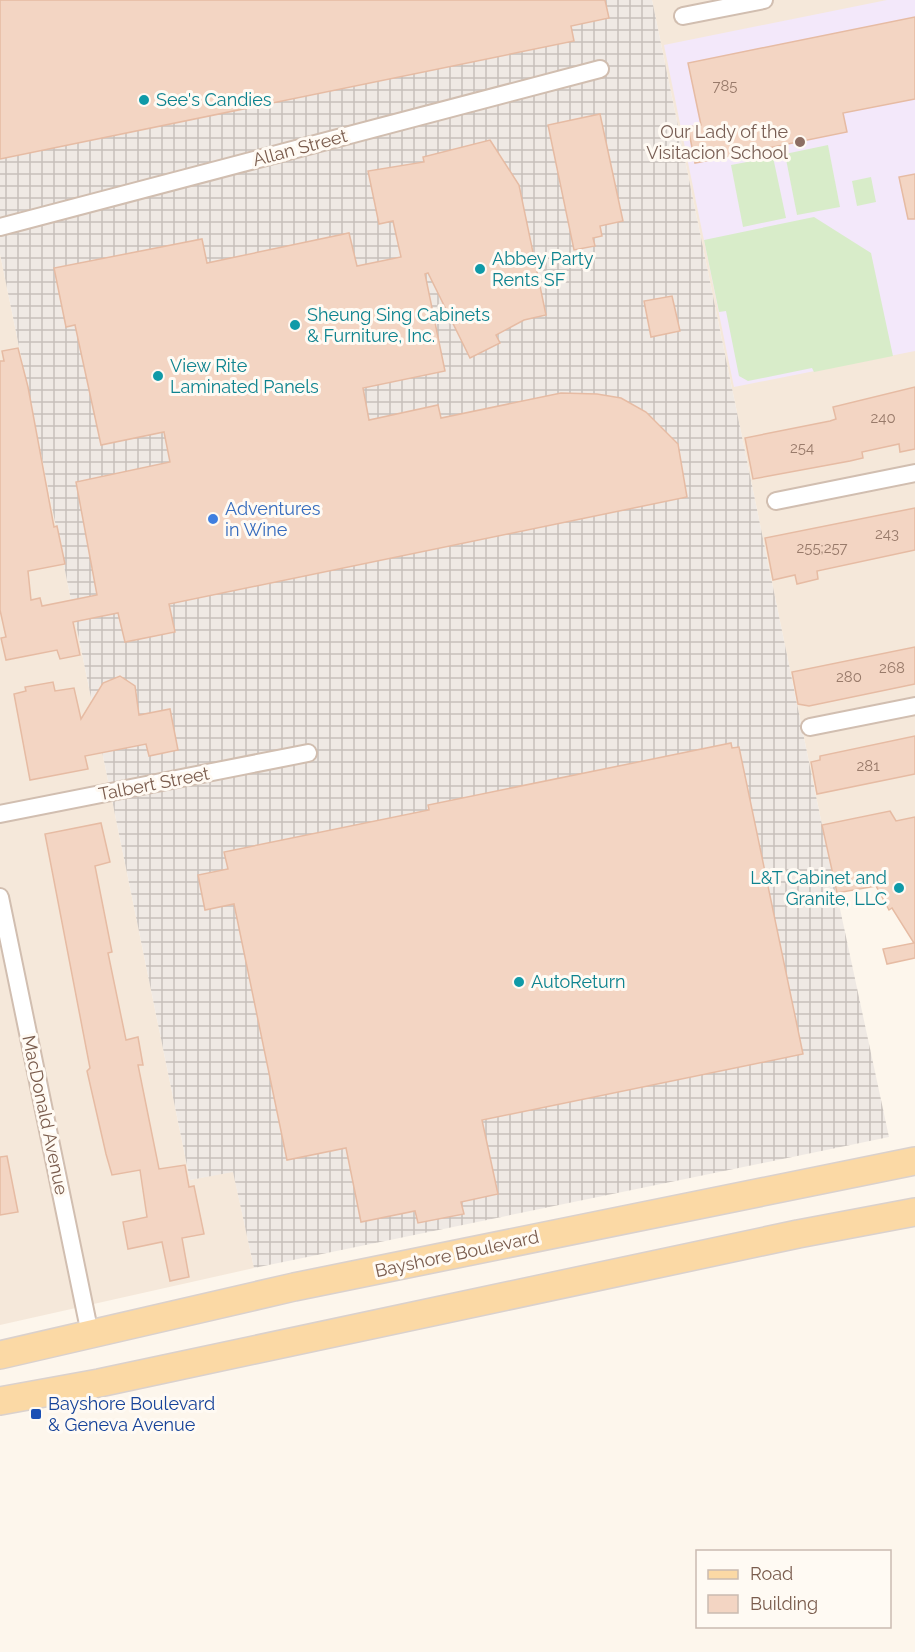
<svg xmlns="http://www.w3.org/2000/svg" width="915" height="1652" font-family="Raleway,sans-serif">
  <defs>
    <pattern id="industrial-grid" width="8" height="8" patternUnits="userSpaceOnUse" patternTransform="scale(1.5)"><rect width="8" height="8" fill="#efe9e4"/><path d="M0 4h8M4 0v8" fill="none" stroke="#c7c0bb"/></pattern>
  </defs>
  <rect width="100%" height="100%" fill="#fdf6ec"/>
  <!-- residential -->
  <g fill="#f5e8da">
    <polygon points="652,0 915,0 915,852 890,811 822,825"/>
    <polygon points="0,254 190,1180 233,1171 254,1268 0,1325"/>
  </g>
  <!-- industrial -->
  <polygon fill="url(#industrial-grid)" points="0,0 652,0 822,825 889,1137 254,1268 233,1172 190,1180 0,254"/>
  <!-- education -->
  <polygon fill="#f3e8fa" points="887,0 915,0 915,351 734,387 664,45"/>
  <!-- grass -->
  <g fill="#d8ecc9">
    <polygon points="828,145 840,207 797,215 785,154"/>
    <polygon points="773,157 786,218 743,227 731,165"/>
    <polygon points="871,177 876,202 857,206 852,181"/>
    <polygon points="814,217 871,253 893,356 814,372 812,368 748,381 739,376 726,311 719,312 704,240"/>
  </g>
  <!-- building -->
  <g fill="#f3d5c3" stroke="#e6bba3" stroke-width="1.5">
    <polygon points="0,0 605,0 609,18 571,26 574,41 0,159"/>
    <polygon points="915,17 915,99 843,113 847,132 695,163 688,127 701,125 688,63"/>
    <polygon points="600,114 623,221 600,226 602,236 593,238 595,246 574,250 548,125"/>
    <polygon points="490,140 519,185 546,315 524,320 496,335 500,343 470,358 428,273 425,274 445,371 363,388 369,420 438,405 441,418 561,393 597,394 621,398 646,412 678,444 687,497 169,604 175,632 125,642 118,613 73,622 80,655 60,659 57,650 6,660 1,638 6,637 0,610 0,361 4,361 2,351 18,348 28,387 54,527 57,526 65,564 28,571 31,600 40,598 42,606 97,595 76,482 170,462 164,432 101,445 75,325 66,327 54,268 202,239 207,263 349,233 357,266 401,257 393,221 379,224 368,171 424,162 423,157"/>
    <polygon points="915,174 915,219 908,219 899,177"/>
    <polygon points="672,296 680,331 651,337 644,301"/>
    <polygon points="915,387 915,449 900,452 899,444 862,452 863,458 850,461 753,479 745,438 830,421 836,419 833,407"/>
    <polygon points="915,508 915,550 817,571 818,579 797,584 795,575 773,580 765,538"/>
    <polygon points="915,647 915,684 809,706 798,704 792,672"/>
    <polygon points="120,676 135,686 139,715 170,709 178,750 149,756 146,744 85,756 88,769 30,780 14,694 26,691 25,687 53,682 55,691 74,688 81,719 103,683"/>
    <polygon points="915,736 915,774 817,794 811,762 820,760 820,756"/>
    <polygon points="731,743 732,748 739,747 803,1054 482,1120 498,1194 461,1202 464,1214 418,1223 415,1211 361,1222 346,1148 287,1160 234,904 205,910 198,875 228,869 224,852 429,810 428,805"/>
    <polygon points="890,811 896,821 915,817 915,958 887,964 883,949 914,943 892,908 889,910 876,886 837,893 822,825"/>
    <polygon points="101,823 110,862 95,866 112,952 108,953 126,1040 138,1037 143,1065 138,1065 159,1169 185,1165 189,1187 194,1186 204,1234 182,1238 189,1277 170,1281 162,1242 128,1249 123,1222 147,1217 140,1170 112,1175 106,1154 87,1071 90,1068 45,834"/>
    <polygon points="7,1156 18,1212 0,1215 0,1157"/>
  </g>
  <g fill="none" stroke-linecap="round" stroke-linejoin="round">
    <!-- street casing -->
    <g stroke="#d1beb0" stroke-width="20">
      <g id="street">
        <polyline points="683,16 764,0"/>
        <polyline points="0,227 600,69"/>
        <polyline points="776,501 915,473"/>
        <polyline points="810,727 915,706"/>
        <polyline points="0,814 308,753"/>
        <polyline points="0,897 90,1334"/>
      </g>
    </g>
    <!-- primary casing -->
    <g stroke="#dad1cd" stroke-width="30">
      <g id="primary">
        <polyline points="0,1355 294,1287 915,1161"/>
        <polyline points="0,1401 99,1383 798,1234 915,1212"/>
      </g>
    </g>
    <!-- street -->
    <use href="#street" stroke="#fff" stroke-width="16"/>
    <!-- primary -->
    <use href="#primary" stroke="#fbd9a5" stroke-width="27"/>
  </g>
  <!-- markers -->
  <g fill="#0f9aa8" stroke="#fffaf3" stroke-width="2">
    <circle cx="144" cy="100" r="6"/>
    <circle cx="480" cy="269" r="6"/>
    <circle cx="295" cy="325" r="6"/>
    <circle cx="158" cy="376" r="6"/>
    <circle cx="899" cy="888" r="6"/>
    <circle cx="519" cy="982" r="6"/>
  </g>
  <circle fill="#8d6e63" stroke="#fffaf3" stroke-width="2" cx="800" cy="142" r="6"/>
  <circle fill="#3f7fe0" stroke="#fffaf3" stroke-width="2" cx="213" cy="519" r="6"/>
  <rect fill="#1a4fb4" stroke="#fffaf3" stroke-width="2" x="30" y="1408" width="12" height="12" rx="3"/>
  <g text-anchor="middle" stroke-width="6" stroke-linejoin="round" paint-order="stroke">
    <!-- number labels -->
    <g font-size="15" fill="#987a6a">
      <text x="725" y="91">785</text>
      <text x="883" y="423">240</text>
      <text x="802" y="453">254</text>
      <text x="887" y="539">243</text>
      <text x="822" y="553">255;257</text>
      <text x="892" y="673">268</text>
      <text x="849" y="682">280</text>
      <text x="868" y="771">281</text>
    </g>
    <!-- culture labels -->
    <g font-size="18" fill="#0d838f" stroke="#fffaf3" text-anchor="start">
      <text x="156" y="106">See's Candies</text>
      <text x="492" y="265">Abbey Party<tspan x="492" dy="21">Rents SF</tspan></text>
      <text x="307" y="321">Sheung Sing Cabinets<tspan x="307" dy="21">&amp; Furniture, Inc.</tspan></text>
      <text x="170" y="372">View Rite<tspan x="170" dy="21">Laminated Panels</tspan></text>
      <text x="887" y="884" text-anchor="end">L&amp;T Cabinet and<tspan x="887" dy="21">Granite, LLC</tspan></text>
      <text x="531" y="988">AutoReturn</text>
    </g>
    <!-- education labels -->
    <g font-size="18" fill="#785e54" stroke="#fffaf3" text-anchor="end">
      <text x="788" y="138">Our Lady of the<tspan x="788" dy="21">Visitacion School</tspan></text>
    </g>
    <!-- street labels -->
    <g font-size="18" fill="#7a5c4d" stroke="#fffaf3">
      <text transform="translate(300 148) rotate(-15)" y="6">Allan Street</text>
      <text transform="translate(154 784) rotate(-11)" y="6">Talbert Street</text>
      <text transform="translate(45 1115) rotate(78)" y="6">MacDonald Avenue</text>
      <text transform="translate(457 1254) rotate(-12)" y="6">Bayshore Boulevard</text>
    </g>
    <!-- shop labels -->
    <g font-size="18" fill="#366cbe" stroke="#fffaf3" text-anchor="start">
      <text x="225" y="515">Adventures<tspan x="225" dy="21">in Wine</tspan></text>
    </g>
    <!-- transit labels -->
    <g font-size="18" fill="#164399" stroke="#fffaf3" text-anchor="start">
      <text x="48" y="1410">Bayshore Boulevard<tspan x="48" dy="21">&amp; Geneva Avenue</tspan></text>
    </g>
  </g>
  <!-- legend -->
  <rect x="696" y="1550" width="195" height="78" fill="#fffaf3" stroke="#cabbb1" stroke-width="1.5"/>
  <rect x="708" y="1570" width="30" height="9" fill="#fbd9a5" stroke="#cabbb1" stroke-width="1.5"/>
  <text x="750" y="1580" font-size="18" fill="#7a5c4d">Road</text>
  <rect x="708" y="1595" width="30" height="18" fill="#f3d5c3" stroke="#cabbb1" stroke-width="1.5"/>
  <text x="750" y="1610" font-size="18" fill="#7a5c4d">Building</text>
</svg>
